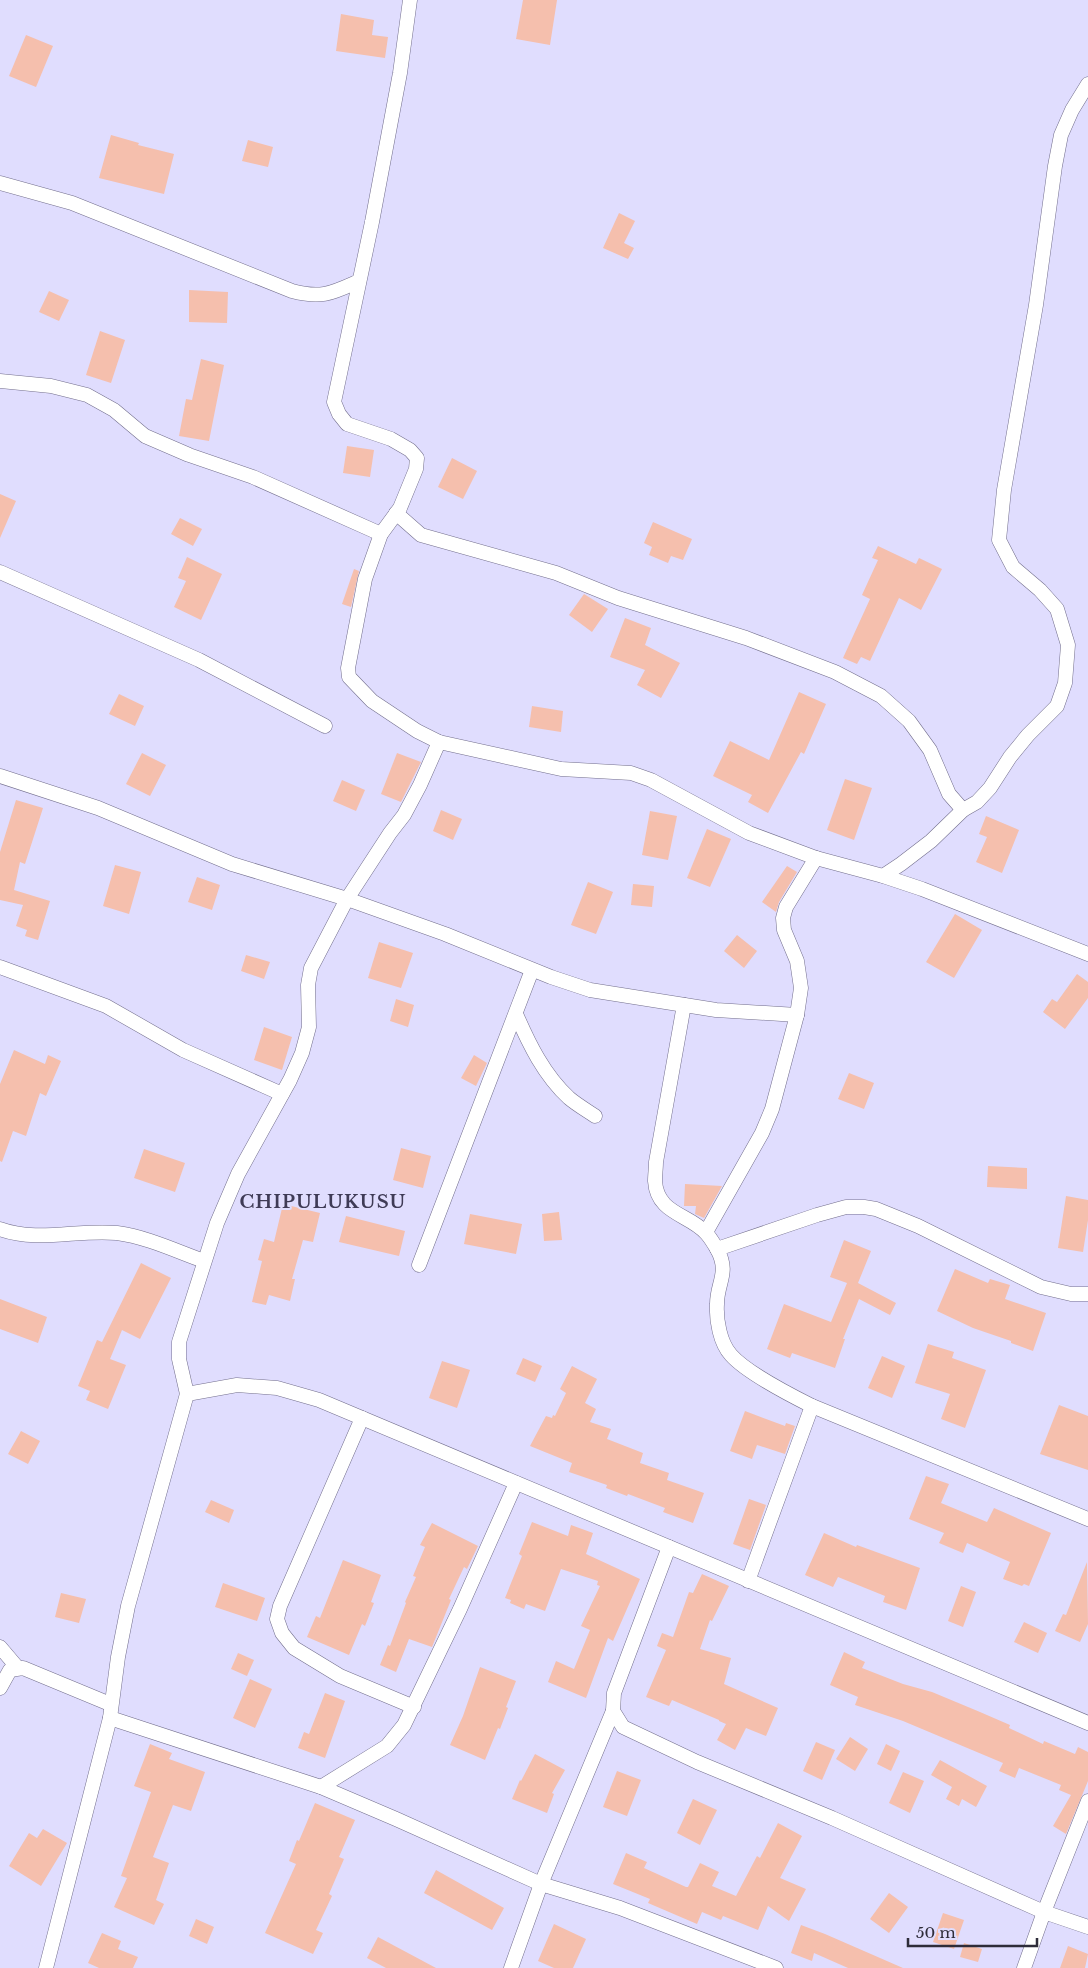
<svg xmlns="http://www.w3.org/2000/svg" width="1088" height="1968" font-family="'Libre Baskerville',serif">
  <rect width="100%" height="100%" fill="#e0ddfe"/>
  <!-- building -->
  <g fill="#f5bfad">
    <polygon points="523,0 557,0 550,45 516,39"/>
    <polygon points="341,14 374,20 372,35 388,37 385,58 336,51"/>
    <polygon points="26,35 53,46 36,87 9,76"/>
    <polygon points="111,135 139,143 138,145 174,154 164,194 99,178"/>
    <polygon points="248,140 273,147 268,167 242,161"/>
    <polygon points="619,213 635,221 624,243 634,248 628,259 603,248"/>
    <polygon points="189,290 228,292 227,323 189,322"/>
    <polygon points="49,291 69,300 59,321 39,312"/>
    <polygon points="100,331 125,340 111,383 86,375"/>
    <polygon points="201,359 224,365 209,441 179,436 186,399 192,400"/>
    <polygon points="347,446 374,450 370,477 343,473"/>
    <polygon points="452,458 477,471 463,499 438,487"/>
    <polygon points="0,494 16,501 0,538"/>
    <polygon points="180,518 202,529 193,546 171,534"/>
    <polygon points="653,522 692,539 683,560 671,556 668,563 649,555 652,547 644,543"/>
    <polygon points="878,546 916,564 919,558 942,569 921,610 899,598 870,661 861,657 857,664 843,658 870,599 862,595 878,560 872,558"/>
    <polygon points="187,557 222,574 201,620 174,607 186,581 178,578"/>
    <polygon points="354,569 359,571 351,607 342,604"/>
    <polygon points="584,594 608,609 592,632 569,615"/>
    <polygon points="625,618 651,628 645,645 680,663 661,698 637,685 645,670 610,657"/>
    <polygon points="799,692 826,704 804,754 801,752 768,813 748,802 752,795 713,776 730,741 769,760"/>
    <polygon points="119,694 144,706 135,726 109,714"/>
    <polygon points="532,706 563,711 561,732 529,727"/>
    <polygon points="142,753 166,765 150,796 126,784"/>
    <polygon points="397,753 421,762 401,802 381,794"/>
    <polygon points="845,779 872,788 854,840 827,830"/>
    <polygon points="342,780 365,790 356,811 333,801"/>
    <polygon points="16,800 43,808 25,864 20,862 14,890 50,901 38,940 25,936 27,930 16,926 23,905 0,900 0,852"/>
    <polygon points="441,810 462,819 453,840 433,831"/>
    <polygon points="650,811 677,816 668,860 642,855"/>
    <polygon points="986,816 1019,830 1002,873 976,862 987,837 979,834"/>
    <polygon points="707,829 731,839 710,887 687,878"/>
    <polygon points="115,865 141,872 129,914 103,906"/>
    <polygon points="787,866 797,872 779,902 776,912 762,902"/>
    <polygon points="197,877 220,885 212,910 188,902"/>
    <polygon points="588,882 613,892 596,934 571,925"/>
    <polygon points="633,884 654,886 652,907 631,905"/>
    <polygon points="955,914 982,930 954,978 926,962"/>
    <polygon points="737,935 757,951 744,968 724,951"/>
    <polygon points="379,942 413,953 401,988 368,978"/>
    <polygon points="246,955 270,962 264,979 241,971"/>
    <polygon points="1077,974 1088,982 1088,998 1065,1029 1043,1012 1052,999 1057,1002"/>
    <polygon points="396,999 414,1005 408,1027 390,1021"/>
    <polygon points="264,1027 292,1037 282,1070 254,1060"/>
    <polygon points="14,1050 45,1064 48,1055 61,1061 46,1096 40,1093 26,1136 13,1131 2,1162 0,1161 0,1084"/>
    <polygon points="474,1055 487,1063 476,1086 461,1078"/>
    <polygon points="849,1073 874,1083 864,1109 838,1099"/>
    <polygon points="401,1148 431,1156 423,1188 393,1180"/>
    <polygon points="144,1149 185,1163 175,1192 134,1178"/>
    <polygon points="988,1166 1027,1168 1027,1189 987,1187"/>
    <polygon points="685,1184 722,1186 704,1218 695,1214 696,1206 684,1206"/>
    <polygon points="1066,1196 1088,1200 1088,1220 1083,1252 1058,1248"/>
    <polygon points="283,1204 320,1213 313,1242 303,1240 292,1279 295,1279 290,1301 269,1295 266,1305 252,1302 262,1261 258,1260 264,1239 274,1242"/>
    <polygon points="559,1212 562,1240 544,1241 542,1214"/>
    <polygon points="470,1214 522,1224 516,1254 464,1244"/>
    <polygon points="346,1216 405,1231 399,1256 339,1242"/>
    <polygon points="844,1240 871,1251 858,1283 896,1303 890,1315 859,1299 843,1339 845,1339 835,1368 792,1353 790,1358 767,1349 784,1304 831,1322 847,1283 830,1277"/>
    <polygon points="141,1263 171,1278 140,1339 122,1330 110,1359 126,1365 108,1409 86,1400 90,1391 78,1386 97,1340 102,1342"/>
    <polygon points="955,1269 988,1283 990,1279 1010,1285 1005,1299 1046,1313 1033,1351 1011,1343 1011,1341 973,1328 937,1311"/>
    <polygon points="0,1299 47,1317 38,1343 0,1329"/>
    <polygon points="928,1344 954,1352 952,1358 986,1370 965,1428 941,1419 950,1394 915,1383"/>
    <polygon points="882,1356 905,1366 892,1398 868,1388"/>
    <polygon points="523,1358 542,1366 535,1382 516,1374"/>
    <polygon points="442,1361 470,1370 457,1408 429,1398"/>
    <polygon points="572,1366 597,1379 585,1403 596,1409 590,1422 611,1429 607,1439 643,1453 640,1463 669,1473 667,1480 704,1493 693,1523 663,1512 665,1508 628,1494 627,1496 606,1488 607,1485 569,1472 572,1463 530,1446 546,1416 552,1418 553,1415 555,1416 566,1393 560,1389"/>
    <polygon points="1059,1405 1088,1416 1088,1470 1040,1454"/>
    <polygon points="745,1411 785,1426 786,1423 795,1426 785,1454 757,1445 752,1459 730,1451"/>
    <polygon points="21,1431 40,1441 28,1464 8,1454"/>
    <polygon points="926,1476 949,1484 941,1503 987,1522 994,1508 1051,1533 1029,1586 1024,1584 1022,1586 1003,1579 1010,1562 967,1543 963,1553 939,1543 944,1533 909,1519"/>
    <polygon points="749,1499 766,1505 750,1550 733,1544"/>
    <polygon points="211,1500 234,1510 229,1523 205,1512"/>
    <polygon points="532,1522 568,1536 571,1525 593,1533 586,1554 640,1579 613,1641 608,1638 586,1698 548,1682 556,1661 574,1669 590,1630 581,1626 600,1586 597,1585 598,1581 561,1569 545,1611 526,1604 524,1609 510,1603 511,1600 505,1598 522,1556 519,1554"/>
    <polygon points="432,1523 478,1546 467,1569 464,1567 449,1599 451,1600 432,1647 409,1639 396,1672 380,1665 388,1645 390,1646 406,1603 405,1602 416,1577 413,1576 425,1547 420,1545"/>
    <polygon points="824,1533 856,1547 857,1545 920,1568 906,1610 883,1602 885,1596 838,1577 833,1587 805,1575"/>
    <polygon points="343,1560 381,1575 371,1602 374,1603 365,1626 362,1624 349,1655 307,1637 316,1616 320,1618"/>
    <polygon points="1087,1562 1088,1624 1080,1642 1055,1631 1063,1614 1066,1615"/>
    <polygon points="702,1574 729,1586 712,1621 710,1620 700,1649 731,1658 724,1684 778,1708 766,1736 746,1728 735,1750 717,1740 726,1724 719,1721 719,1720 672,1700 669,1706 646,1697 666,1650 657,1646 662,1633 673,1637 689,1592 693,1593"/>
    <polygon points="223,1583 265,1598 257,1621 215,1607"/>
    <polygon points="961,1586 976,1592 963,1627 948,1621"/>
    <polygon points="61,1593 86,1599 79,1623 55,1617"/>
    <polygon points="1024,1622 1047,1633 1038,1653 1014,1642"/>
    <polygon points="844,1652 865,1662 862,1668 903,1684 932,1692 980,1712 1010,1725 1009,1728 1043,1744 1044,1741 1075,1754 1078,1747 1088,1752 1088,1781 1066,1834 1053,1826 1071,1795 1059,1790 1061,1785 1019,1768 1015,1778 999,1771 1003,1763 903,1721 855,1705 858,1697 830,1685"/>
    <polygon points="238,1653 254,1660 247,1676 231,1669"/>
    <polygon points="480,1667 516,1681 506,1707 508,1708 500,1729 498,1728 485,1760 450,1745 463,1716"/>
    <polygon points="250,1679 272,1689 255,1728 233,1718"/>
    <polygon points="325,1693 345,1701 325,1758 298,1748 304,1732 309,1734"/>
    <polygon points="850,1737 868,1749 855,1771 836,1759"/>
    <polygon points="816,1742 835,1750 822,1780 803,1771"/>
    <polygon points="150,1744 172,1753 169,1759 205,1772 191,1811 173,1805 153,1857 169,1863 156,1900 164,1904 154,1925 114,1907 127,1878 121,1876 151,1792 134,1786"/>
    <polygon points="886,1744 900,1751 891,1771 877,1764"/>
    <polygon points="535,1754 565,1770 552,1793 554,1794 547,1813 512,1799 520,1780 521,1781"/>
    <polygon points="940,1760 987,1786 976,1807 962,1799 959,1806 946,1799 952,1787 931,1775"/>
    <polygon points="617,1771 641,1780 627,1816 603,1807"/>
    <polygon points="903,1772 924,1781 910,1813 889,1803"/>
    <polygon points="693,1799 717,1810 700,1845 677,1833"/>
    <polygon points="315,1803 355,1820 339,1857 344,1859 329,1894 332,1896 316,1930 323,1933 313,1954 265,1933 296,1864 289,1861 297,1840 299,1841"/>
    <polygon points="778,1823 802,1836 780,1878 806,1889 789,1921 768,1906 758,1930 723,1916 721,1920 702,1912 697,1924 648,1903 650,1899 613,1884 626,1853 647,1862 644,1868 686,1887 688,1887 700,1863 719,1872 712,1886 736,1896 757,1856 760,1858"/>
    <polygon points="43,1829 67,1843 41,1886 9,1866 29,1833 37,1838"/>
    <polygon points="436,1870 504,1908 492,1930 424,1893"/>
    <polygon points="889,1893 908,1907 889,1933 870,1919"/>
    <polygon points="943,1913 964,1920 954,1949 933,1942"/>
    <polygon points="196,1919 214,1927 207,1944 189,1936"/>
    <polygon points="554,1924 586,1939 573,1968 554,1968 538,1961"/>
    <polygon points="801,1925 825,1934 903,1968 848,1968 814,1953 812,1961 791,1953"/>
    <polygon points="102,1933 121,1941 118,1949 138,1957 133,1968 99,1968 88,1963"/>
    <polygon points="378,1937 436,1968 386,1968 367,1958"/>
    <polygon points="964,1943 982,1949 978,1962 960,1957"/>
    <polygon points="1068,1946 1088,1954 1085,1968 1060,1968"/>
  </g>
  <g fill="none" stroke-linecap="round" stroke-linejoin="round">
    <!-- street casing -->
    <g stroke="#736f8d" stroke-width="15">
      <g id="street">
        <polyline points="410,0 400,73 372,222 334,402 339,414 347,424 391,439 410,450 417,458 416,469 400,508 381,534 365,579 348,668 349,677 372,701 417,731 439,742 561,769 631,773 651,780 749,833 816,858 883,876 922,889 1088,954"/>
        <path d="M0,183L72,203L292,291C322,299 332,293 359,281"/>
        <polyline points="0,381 51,386 87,395 114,410 145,436 189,455 253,477 381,534"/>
        <polyline points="396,513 421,535 556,573 618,598 746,638 835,672 881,696 909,721 930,750 949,794 963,810"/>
        <polyline points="0,572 199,660 325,726"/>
        <polyline points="0,776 98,808 232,864 347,899 445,934 551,977 590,990 716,1010 797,1015"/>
        <polyline points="883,876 901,864 931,841 963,810 977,802 990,788 1010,757 1028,735 1057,706 1065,683 1068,645 1057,609 1040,590 1013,567 999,540 1004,490 1036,305 1055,166 1061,135 1072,110 1088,84"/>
        <polyline points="0,967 106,1006 183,1050 282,1094"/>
        <path d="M684,1005L656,1162C656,1168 655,1175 655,1181C657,1214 689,1214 706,1233C710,1237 714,1244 717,1249C730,1273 717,1282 717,1304C716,1320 720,1343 731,1355C746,1372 790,1395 812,1406L748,1581"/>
        <path d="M516,1014C529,1044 544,1075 569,1098C576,1104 586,1110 595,1116"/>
        <path d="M0,1229C38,1243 78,1229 117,1233C147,1237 176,1251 204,1261"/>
        <polyline points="706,1232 762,1133 772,1109 797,1015 801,988 797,961 784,930 783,918 786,907 816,858"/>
        <polyline points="717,1249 817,1215 846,1207 864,1207 876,1209 918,1226 1041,1287 1071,1294 1088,1294"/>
        <polyline points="419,1265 532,970"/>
        <polyline points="187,1394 179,1359 179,1342 217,1223 238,1174 290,1080 302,1053 309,1027 308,985 311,968 347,899 390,833 404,815 420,785 439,742"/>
        <polyline points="812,1406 1088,1519"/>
        <polyline points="362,1418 280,1606 277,1619 282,1633 294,1648 340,1676 414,1707"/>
        <polyline points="669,1547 614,1693 613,1711 623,1727 697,1762 832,1818 1044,1912 1088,1927"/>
        <polyline points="0,1647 17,1667"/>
        <polyline points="0,1688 10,1670 23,1668 110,1704"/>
        <polyline points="110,1718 321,1787 396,1819 541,1884 620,1908 776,1968"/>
        <polyline points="321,1787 387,1746 404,1725 460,1609 516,1483"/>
        <polyline points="46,1968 110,1718 118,1657 128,1606 187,1394 237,1385 277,1388 319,1400 1088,1723"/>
        <polyline points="511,1968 541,1884 613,1711"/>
        <polyline points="1024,1968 1044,1912 1088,1801"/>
      </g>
    </g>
    <!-- street -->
    <use href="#street" stroke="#fff" stroke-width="14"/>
  </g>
  <g text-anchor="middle" stroke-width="4" stroke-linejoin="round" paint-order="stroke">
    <!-- district labels -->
    <g font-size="18" font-weight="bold" letter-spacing="1" fill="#3f3b56" stroke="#e0ddfe">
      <text x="323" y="1208">CHIPULUKUSU</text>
    </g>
  </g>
  <!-- scale -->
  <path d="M908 1938v8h129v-8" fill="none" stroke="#2e2c39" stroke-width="2.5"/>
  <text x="916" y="1938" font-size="15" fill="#2e2c39" stroke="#e0ddfe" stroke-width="4" paint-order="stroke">50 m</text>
</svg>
